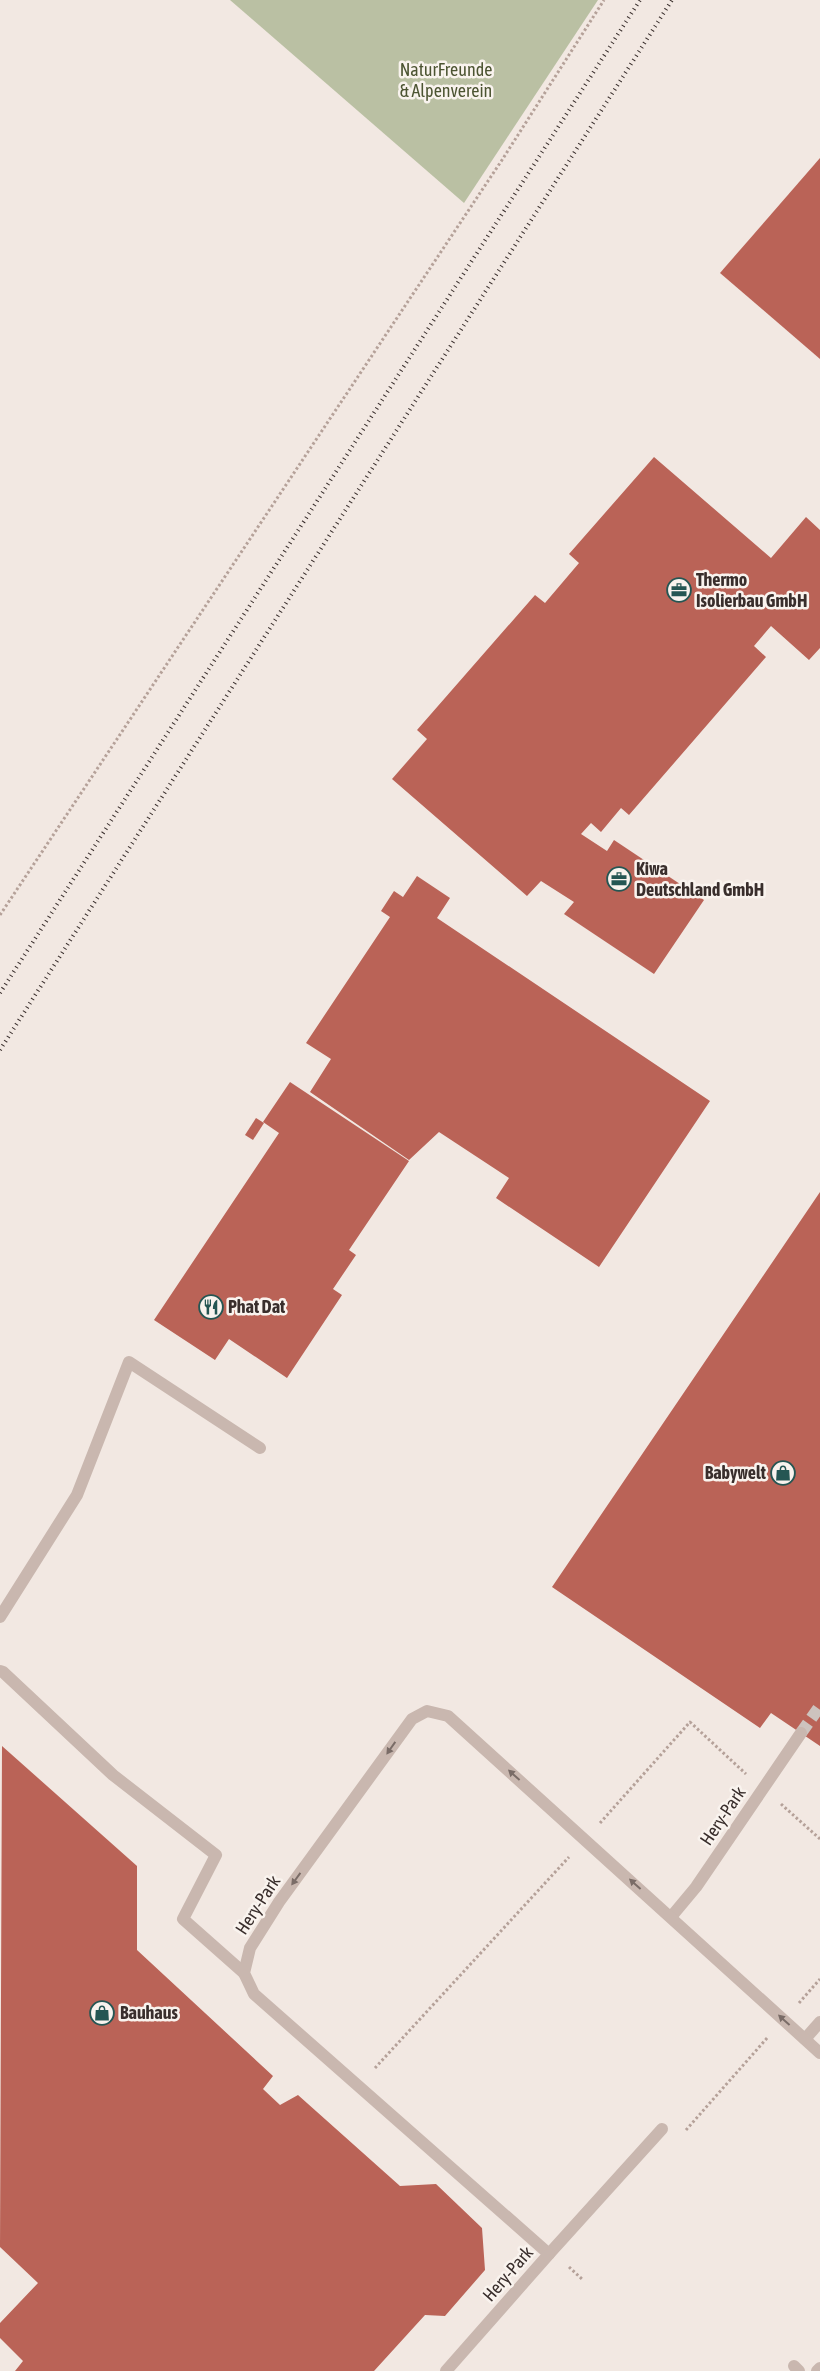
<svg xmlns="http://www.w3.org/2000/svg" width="820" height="2371" font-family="'Asap Condensed',sans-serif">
  <rect width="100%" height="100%" fill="#f2e8e2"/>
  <!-- green -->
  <polygon fill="#bac0a3" points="230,0 598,0 464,203"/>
  <!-- building -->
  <g fill="#ba6357">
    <polygon points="820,158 820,359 720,273"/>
    <polygon points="654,457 771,558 806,517 820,530 820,648 809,660 771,626 754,646 766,657 629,815 621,808 601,832 591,823 581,834 607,851 614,840 704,900 654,974 564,914 574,902 541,881 527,896 392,779 427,739 417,730 535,595 545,603 579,563 569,554"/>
    <polygon points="417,876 450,898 437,918 710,1101 599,1267 496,1198 509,1178 439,1132 409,1160 310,1092 331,1059 306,1043 390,917 381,911 394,891 403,897"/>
    <polygon points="290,1082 409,1161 349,1250 356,1255 333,1289 342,1295 287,1378 229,1339 215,1360 154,1320 279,1133 263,1122"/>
    <polygon points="256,1118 264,1123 253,1140 245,1135"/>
    <polygon points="820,1192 820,1746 771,1713 760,1728 552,1587"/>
    <polygon points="2,1746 137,1866 137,1950 273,2076 263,2089 280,2105 298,2095 400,2186 436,2184 482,2228 485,2270 445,2316 425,2315 374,2371 15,2371 23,2361 0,2338 0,2323 38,2283 0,2247"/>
  </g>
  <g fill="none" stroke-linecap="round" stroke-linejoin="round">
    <!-- street-tunnel -->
    <polyline stroke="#cdc3be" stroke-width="12" stroke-dasharray="12 6" stroke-linecap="butt" points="801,1733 820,1706"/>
    <!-- path -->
    <g stroke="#b5a199" stroke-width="3" stroke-dasharray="2.5 2.5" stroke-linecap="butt">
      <polyline points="0,915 502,160 604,0"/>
      <polyline points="781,1804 820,1839"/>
      <polyline points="600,1823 690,1722 746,1774"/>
      <polyline points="799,2003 820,1979"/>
      <polyline points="375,2068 569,1857"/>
      <polyline points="686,2130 768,2037"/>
      <polyline points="569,2267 583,2280"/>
    </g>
    <!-- lane -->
    <g stroke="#c9b7af" stroke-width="12">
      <polyline points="0,1617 77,1495 129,1362 260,1448"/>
      <polyline points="0,1671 3,1672 113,1775 216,1855 183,1919 244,1973"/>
      <polyline points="805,2039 820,2022"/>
      <polyline points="549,2254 662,2129"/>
      <polyline points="794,2366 799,2371"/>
    </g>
    <!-- street -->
    <g stroke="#c9b7af" stroke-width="12">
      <polyline points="671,1917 696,1887 801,1733"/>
      <polyline points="446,2371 549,2254 254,1994 244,1973 250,1948 279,1902 412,1719 427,1711 448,1716 820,2053"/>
      <polyline points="817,2371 820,2368"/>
    </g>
    <!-- rail -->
    <g stroke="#392e2c" stroke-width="4" stroke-dasharray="1 4" stroke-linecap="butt">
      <polyline points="0,993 640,0"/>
      <polyline points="0,1050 672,0"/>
    </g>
  </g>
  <!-- one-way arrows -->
  <defs><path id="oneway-solid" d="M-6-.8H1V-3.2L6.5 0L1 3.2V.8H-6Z" transform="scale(1.25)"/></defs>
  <g fill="#7a6c67">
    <use href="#oneway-solid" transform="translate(391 1748) rotate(125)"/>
    <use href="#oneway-solid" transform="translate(514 1775) rotate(-138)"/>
    <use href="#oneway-solid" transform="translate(296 1879) rotate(126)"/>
    <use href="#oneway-solid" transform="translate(635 1884) rotate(-138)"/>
    <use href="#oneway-solid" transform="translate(784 2020) rotate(-138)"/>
  </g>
  <!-- icons -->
  <defs>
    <g id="office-ring" transform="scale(1.25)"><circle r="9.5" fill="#f9f3ee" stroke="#255653" stroke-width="1.5"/><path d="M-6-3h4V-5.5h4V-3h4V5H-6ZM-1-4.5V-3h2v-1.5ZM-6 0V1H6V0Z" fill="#255653"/></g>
    <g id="restaurant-ring" transform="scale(1.25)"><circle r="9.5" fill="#f9f3ee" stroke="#255653" stroke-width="1.5"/><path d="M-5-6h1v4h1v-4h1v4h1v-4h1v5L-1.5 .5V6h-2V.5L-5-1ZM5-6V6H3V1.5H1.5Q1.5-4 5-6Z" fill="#255653"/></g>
    <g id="shop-ring" transform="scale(1.25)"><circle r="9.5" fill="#f9f3ee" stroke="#255653" stroke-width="1.5"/><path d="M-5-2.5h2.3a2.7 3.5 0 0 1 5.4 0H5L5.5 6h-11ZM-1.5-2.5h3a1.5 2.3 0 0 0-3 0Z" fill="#255653"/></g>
  </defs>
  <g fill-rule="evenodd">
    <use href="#office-ring" x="679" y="590"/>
    <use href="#office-ring" x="619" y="879"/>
    <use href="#restaurant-ring" x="211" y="1307"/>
    <use href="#shop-ring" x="783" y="1473"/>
    <use href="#shop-ring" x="102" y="2013"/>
  </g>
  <g text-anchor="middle" stroke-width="5" stroke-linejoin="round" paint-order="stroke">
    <!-- park labels -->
    <g font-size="18" fill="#4c5432" stroke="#f9f3ee">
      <text x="446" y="76">NaturFreunde<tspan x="446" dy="21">&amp; Alpenverein</tspan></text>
    </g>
    <!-- poi labels -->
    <g font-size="18" font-weight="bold" fill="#392e2c" stroke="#f9f3ee" text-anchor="start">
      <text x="696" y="586">Thermo<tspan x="696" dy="21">Isolierbau GmbH</tspan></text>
      <text x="636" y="875">Kiwa<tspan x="636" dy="21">Deutschland GmbH</tspan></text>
      <text x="228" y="1313">Phat Dat</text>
      <text x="766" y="1479" text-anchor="end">Babywelt</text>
      <text x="120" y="2019">Bauhaus</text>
    </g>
    <!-- street labels -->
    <g font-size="18" fill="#392e2c" stroke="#f9f3ee">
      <text transform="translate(723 1816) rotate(-56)" y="6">Hery-Park</text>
      <text transform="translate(258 1905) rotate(-57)" y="6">Hery-Park</text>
      <text transform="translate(508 2274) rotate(-49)" y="6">Hery-Park</text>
    </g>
  </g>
</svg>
